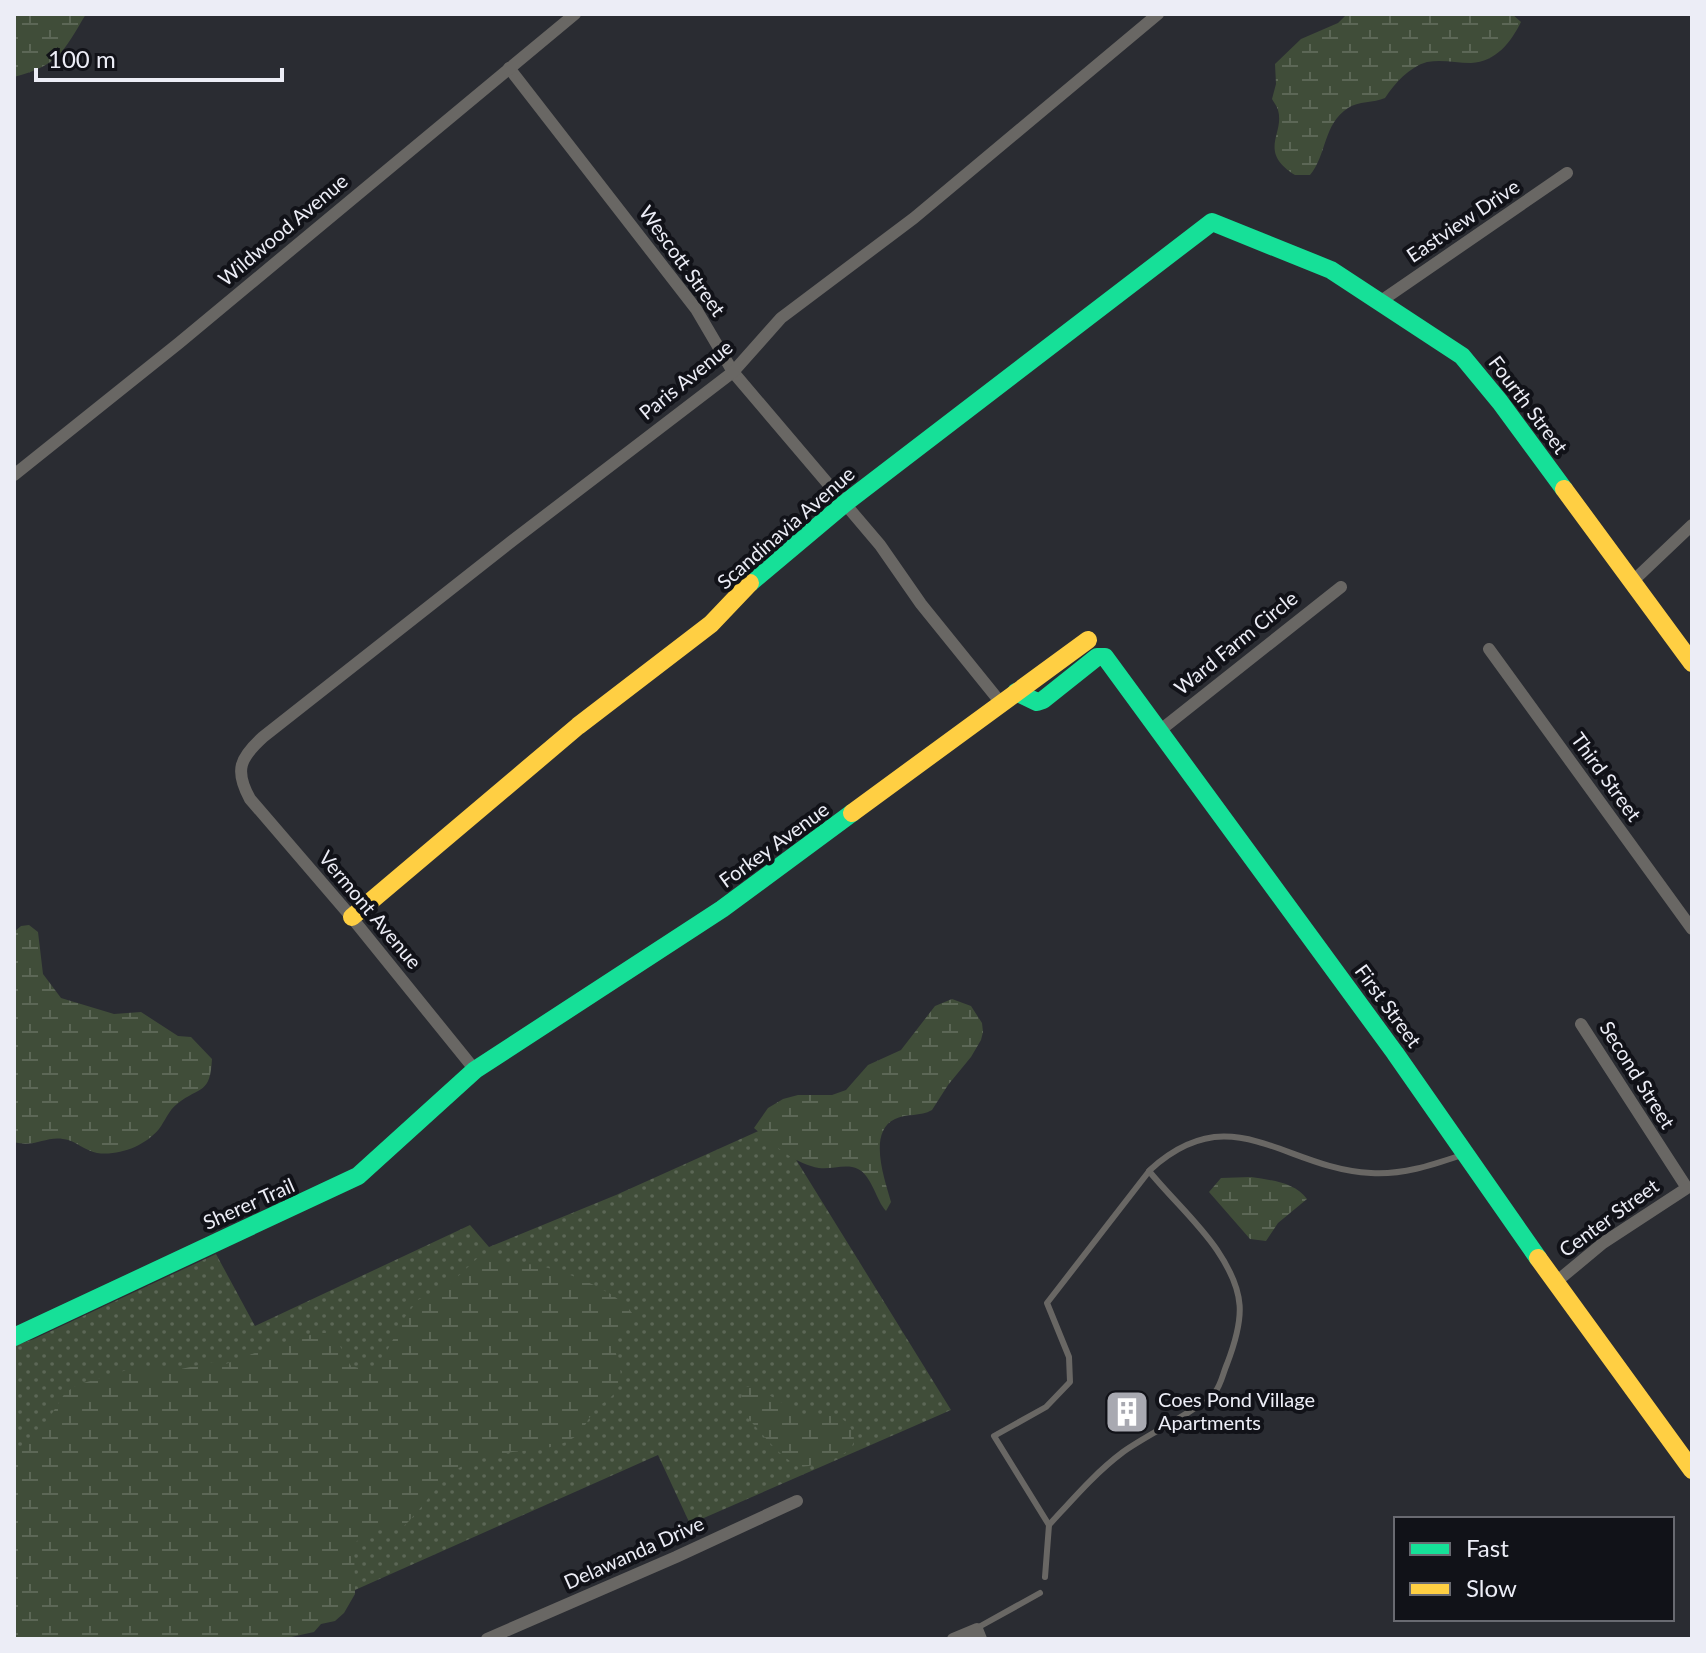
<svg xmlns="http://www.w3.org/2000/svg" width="1706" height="1653" font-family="Lato,sans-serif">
  <defs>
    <pattern id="green-dots" width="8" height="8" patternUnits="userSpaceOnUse" patternTransform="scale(2)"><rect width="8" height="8" fill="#404d39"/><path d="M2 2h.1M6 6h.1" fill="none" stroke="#5c6756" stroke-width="1.8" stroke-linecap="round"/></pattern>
    <pattern id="wetland-marsh" width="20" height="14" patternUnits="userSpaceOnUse" patternTransform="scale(2)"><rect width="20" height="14" fill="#404d39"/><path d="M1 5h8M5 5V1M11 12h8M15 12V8" fill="none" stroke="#5c6756"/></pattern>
  </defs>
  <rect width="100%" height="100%" fill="#2a2c32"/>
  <!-- green -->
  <polygon fill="url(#green-dots)" points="774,1124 951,1410 690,1524 658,1455 245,1639 14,1639 14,1346 34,1339 216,1254 255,1326 470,1225 489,1247 616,1195"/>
  <!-- wetland -->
  <g fill="url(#wetland-marsh)">
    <path d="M14,14H86C63,52 59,65 14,77Z"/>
    <path d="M1347,14H1512L1521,22C1511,42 1496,62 1471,63C1456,63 1442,59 1427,62C1409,67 1395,83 1385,98C1374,103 1358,101 1348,108C1323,124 1327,155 1310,175H1295C1257,151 1285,134 1278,110C1277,106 1274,103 1272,99L1276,84L1275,64L1301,39L1338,23Z"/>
    <path d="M29,925L38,932L43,974L61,998L114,1014L141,1012L178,1036L191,1037L212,1059C210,1095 201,1085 177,1104C169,1110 165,1121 159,1129C145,1146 119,1156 97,1153C85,1151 75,1140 63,1139C46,1136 34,1148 14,1142V932L21,926Z"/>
    <path d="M952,999L971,1006L982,1023L983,1032L981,1040L971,1057L948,1085L932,1110C920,1117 907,1113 895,1119C867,1132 885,1180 891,1202L886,1211C876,1200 872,1176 858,1169C846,1163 831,1170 819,1168C794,1164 773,1144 754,1128L768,1108L783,1099L798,1095H832L846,1090L868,1065L901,1050L935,1006Z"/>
    <path d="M1251,1177C1270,1180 1295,1182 1307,1199L1278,1223L1266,1241L1250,1239L1209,1192L1221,1178Z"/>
    <path d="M482,1254C492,1253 496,1259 505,1262C515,1265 527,1263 537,1265C563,1271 617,1290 632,1313L631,1325L614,1343C616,1363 629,1377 613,1395C608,1401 599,1404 594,1411C588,1419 584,1429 576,1436C550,1456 500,1447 469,1462C442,1475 425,1506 404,1526H384L371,1530L356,1542L354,1547L355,1594L344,1613L335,1621L321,1624L314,1632L282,1639H14V1453L44,1426L65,1393L77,1385L130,1369H181L213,1362L221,1366C237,1360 318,1327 329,1334C339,1339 345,1357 351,1366L367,1370L381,1362L405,1317L418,1300L453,1281Z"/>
    <path d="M752,1386L778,1400L803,1419C812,1419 819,1414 827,1414C843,1413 861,1433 851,1448C845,1456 809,1469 800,1466C782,1460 766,1438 754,1425C743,1414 736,1400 746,1387Z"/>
  </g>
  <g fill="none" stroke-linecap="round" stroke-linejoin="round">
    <!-- lane -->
    <g stroke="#696764" stroke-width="6">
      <path d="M1049,1525C1073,1499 1095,1473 1123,1452C1153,1431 1188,1417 1215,1392C1221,1385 1223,1373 1227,1364C1245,1317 1246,1293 1217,1250C1198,1222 1170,1197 1149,1171"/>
      <path d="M1045,1577L1049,1525L994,1436L1046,1407L1070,1382L1069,1357L1047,1303L1150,1170C1232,1095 1284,1169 1371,1173C1403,1175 1432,1165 1462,1155"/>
      <polyline points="977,1628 1040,1593"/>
    </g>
    <!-- street -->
    <g stroke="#696764" stroke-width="12">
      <polyline points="509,68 696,309 733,372 880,545 921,604 1001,703"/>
      <polyline points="1381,301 1567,173"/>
      <polyline points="14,475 179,343 575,14"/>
      <polyline points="1633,581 1692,525"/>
      <polyline points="1489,649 1692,929"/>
      <polyline points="1158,732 1341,587"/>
      <path d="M475,1070L348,913L250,799C234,770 240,758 263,737L512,541L733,372L781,318L914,218L1158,14"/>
      <polyline points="1556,1282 1603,1243 1687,1188 1581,1024"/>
      <polyline points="487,1639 676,1557 797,1501"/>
      <polyline points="953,1639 977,1629 981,1639"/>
    </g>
    <!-- fast -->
    <g stroke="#16e098" stroke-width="18">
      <polyline points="750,583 844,504 1212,222 1331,270 1462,356 1500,402 1564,489"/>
      <polyline points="1016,692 1037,702 1043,700 1097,657 1105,657 1395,1053 1538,1258"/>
      <polyline points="14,1337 358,1176 475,1070 722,909 852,813"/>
    </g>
    <!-- slow -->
    <g stroke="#ffcf43" stroke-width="18">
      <polyline points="1564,489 1692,663"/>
      <polyline points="852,813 1088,640"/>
      <polyline points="352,917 578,726 711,624 750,583"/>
      <polyline points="1538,1258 1692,1470"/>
    </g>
  </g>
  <!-- icons -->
  <defs>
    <g id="building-square" transform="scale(2.3)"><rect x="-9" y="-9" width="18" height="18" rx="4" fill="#a8a9b1" stroke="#111218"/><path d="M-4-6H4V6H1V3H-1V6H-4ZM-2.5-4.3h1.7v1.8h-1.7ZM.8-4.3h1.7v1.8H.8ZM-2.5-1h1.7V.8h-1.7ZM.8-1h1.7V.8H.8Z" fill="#fff"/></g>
  </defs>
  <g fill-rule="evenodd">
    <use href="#building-square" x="1127" y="1412"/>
  </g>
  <g text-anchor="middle" stroke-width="8" stroke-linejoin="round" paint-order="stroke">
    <!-- street labels -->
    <g font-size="20" fill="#ecedf6" stroke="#111218">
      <text transform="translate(1463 221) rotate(-34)" y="7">Eastview Drive</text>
      <text transform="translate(283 230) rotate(-40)" y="7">Wildwood Avenue</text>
      <text transform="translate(682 261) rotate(54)" y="7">Wescott Street</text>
      <text transform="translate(686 380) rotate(-39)" y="7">Paris Avenue</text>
      <text transform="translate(1528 405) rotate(53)" y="7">Fourth Street</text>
      <text transform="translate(786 528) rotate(-41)" y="7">Scandinavia Avenue</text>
      <text transform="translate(1236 643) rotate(-39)" y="7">Ward Farm Circle</text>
      <text transform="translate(1606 777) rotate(54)" y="7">Third Street</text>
      <text transform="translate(774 845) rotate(-36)" y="7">Forkey Avenue</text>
      <text transform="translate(370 910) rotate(50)" y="7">Vermont Avenue</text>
      <text transform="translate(1388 1006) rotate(54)" y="7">First Street</text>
      <text transform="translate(1637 1075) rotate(58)" y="7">Second Street</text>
      <text transform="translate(249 1204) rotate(-24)" y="7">Sherer Trail</text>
      <text transform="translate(1609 1218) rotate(-36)" y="7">Center Street</text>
      <text transform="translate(634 1553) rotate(-24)" y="7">Delawanda Drive</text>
    </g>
    <!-- poi labels -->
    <g font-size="20" fill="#ecedf6" stroke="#111218" text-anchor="start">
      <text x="1158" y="1407">Coes Pond Village<tspan x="1158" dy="23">Apartments</tspan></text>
    </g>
  </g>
  <!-- border -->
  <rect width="1706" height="1653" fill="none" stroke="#ecedf6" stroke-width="32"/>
  <!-- legend -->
  <rect x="1394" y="1517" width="280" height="104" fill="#111218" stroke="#696a71" stroke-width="2"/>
  <rect x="1410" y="1543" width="40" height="12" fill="#16e098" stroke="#696a71" stroke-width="2"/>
  <text x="1466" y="1557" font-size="24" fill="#ecedf6">Fast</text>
  <rect x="1410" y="1583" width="40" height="12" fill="#ffcf43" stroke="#696a71" stroke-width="2"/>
  <text x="1466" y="1597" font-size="24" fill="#ecedf6">Slow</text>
  <!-- scale -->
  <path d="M36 68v12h246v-12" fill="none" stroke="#ecedf6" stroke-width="4"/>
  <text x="48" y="68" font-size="24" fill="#ecedf6" stroke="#111218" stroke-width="6" paint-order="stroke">100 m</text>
</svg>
